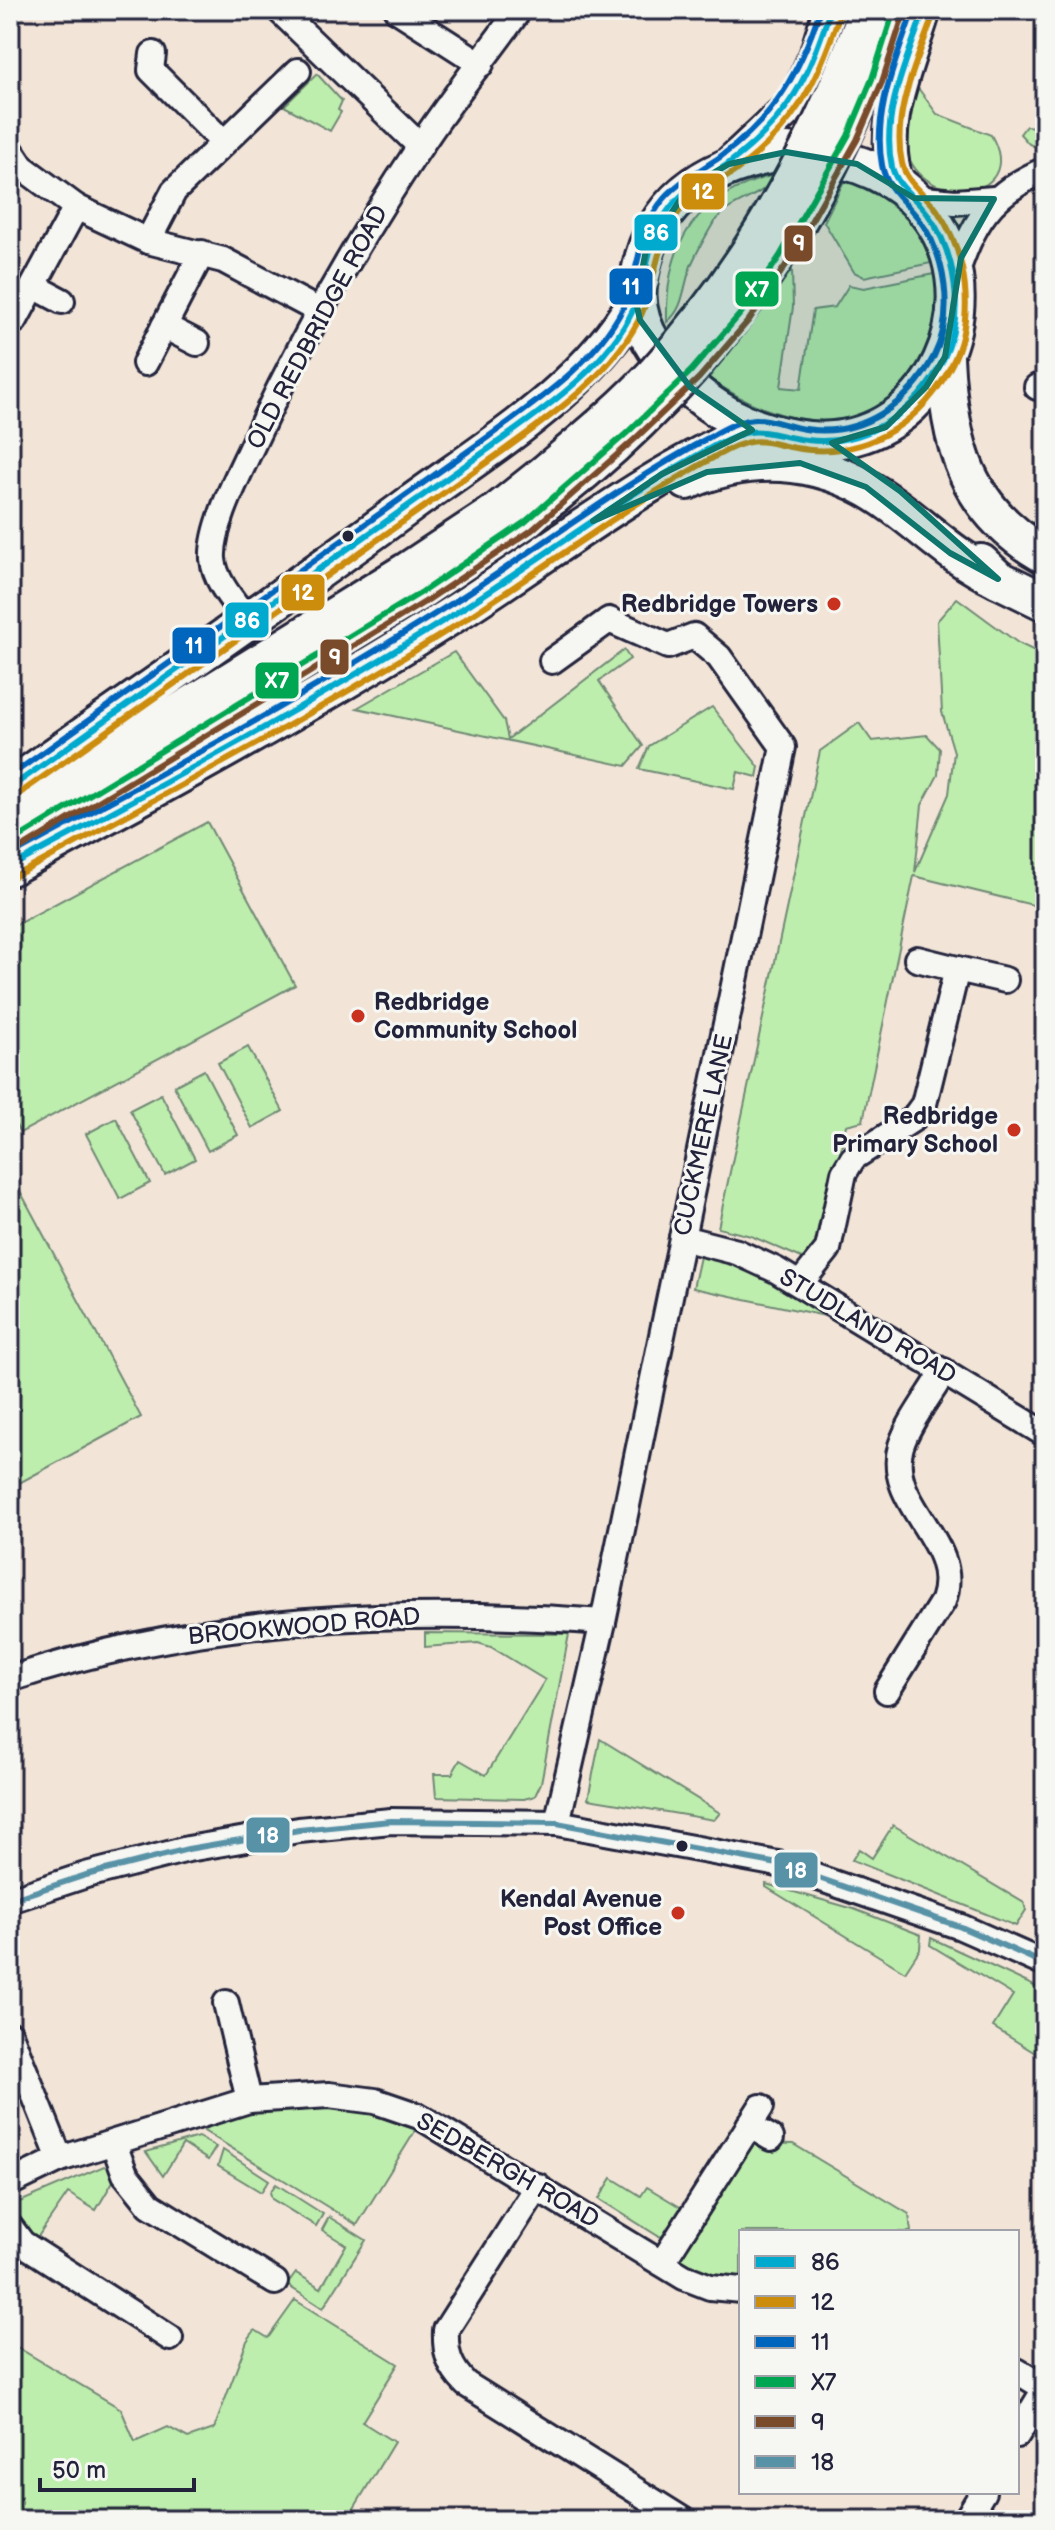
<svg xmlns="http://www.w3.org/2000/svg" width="1055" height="2530" font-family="'Balsamiq Sans',sans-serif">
  <rect width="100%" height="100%" fill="#f2e5d8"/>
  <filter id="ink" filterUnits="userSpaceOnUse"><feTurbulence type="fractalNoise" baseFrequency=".0125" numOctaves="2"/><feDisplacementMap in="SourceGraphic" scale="16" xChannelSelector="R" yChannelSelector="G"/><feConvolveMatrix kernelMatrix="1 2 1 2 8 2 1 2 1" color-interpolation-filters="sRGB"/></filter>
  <g filter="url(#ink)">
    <!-- green -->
    <g fill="#beeead" stroke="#708874" stroke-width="2">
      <polygon points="317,74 342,101 338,110 341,112 330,131 284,106"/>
      <path d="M918,88L937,114L991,135C1030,203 914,212 905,143C903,125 912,105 918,88Z"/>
      <polygon points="1026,126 1045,128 1045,151 1029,144 1020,134"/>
      <path d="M778,174C765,198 730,200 714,222C707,234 699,248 693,261C683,282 686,307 667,322C665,240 697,194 778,174Z"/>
      <path d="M845,179C890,191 917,220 931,263L864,277L854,272L824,222Z"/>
      <path d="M792,270L793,307L781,387L801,389L813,310L835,307L849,285L864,288L934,274C940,302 934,332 921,357C875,448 778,428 709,378Z"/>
      <polygon points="957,598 1018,643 1045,656 1045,908 914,876 863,1121 846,1125 818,1254 811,1262 751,1236 718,1228 820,751 859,723 872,741 927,735 940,749 938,775 922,805 915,872 949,794 954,752 942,712 937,621"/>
      <polygon points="624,650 630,659 599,681 643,746 626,766 357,708 454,652 504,721 508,739"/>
      <polygon points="712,707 759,767 757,777 738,772 734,789 639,769 649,746"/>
      <polygon points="207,822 295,985 20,1133 10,1114 10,928"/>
      <polygon points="248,1047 283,1111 252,1128 218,1063"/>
      <polygon points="204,1070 238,1135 208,1151 174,1086"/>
      <polygon points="161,1094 195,1159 165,1175 130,1110"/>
      <polygon points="116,1118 150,1183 120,1199 86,1134"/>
      <polygon points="11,1174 141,1417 10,1488 10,1175"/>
      <polygon points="701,1252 758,1270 830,1317 693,1288"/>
      <polygon points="425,1633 569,1634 541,1783 535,1796 524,1799 436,1797 434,1774 452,1774 460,1760 486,1775 545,1680 491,1647 478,1643 425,1647"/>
      <polygon points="600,1739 720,1813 714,1820 588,1799"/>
      <polygon points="893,1825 1024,1903 1026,1910 1016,1926 852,1860 859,1849 872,1858"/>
      <polygon points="766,1884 854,1909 921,1935 920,1949 905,1972 766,1887"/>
      <polygon points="931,1938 1045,1991 1045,2059 993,2027 1013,1995 930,1945"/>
      <polygon points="298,2104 369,2108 417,2128 357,2225 204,2131 202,2122 256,2107"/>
      <polygon points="198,2137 216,2147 208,2160 183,2144 163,2176 146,2152"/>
      <polygon points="753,2143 793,2144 909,2214 911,2232 741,2232 741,2282 692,2270 676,2255 744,2148"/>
      <polygon points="223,2150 269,2180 261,2192 218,2166"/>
      <polygon points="104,2166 112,2171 115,2178 96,2210 68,2193 37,2238 18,2228 10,2206"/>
      <polygon points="612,2178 641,2196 647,2187 685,2210 665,2237 658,2236 599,2199"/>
      <polygon points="276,2184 323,2214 316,2226 272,2199 270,2192"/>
      <polygon points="329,2217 366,2240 323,2308 287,2285 296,2273 321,2288 346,2245 322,2230"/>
      <polygon points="295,2300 398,2364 362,2422 394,2442 347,2520 12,2520 10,2343 121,2409 135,2442 168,2427 188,2438 214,2429 247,2341 255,2330 268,2338"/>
    </g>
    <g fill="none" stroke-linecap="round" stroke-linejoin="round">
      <!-- minor casing -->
      <g stroke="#22223b" stroke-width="30">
        <g id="minor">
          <polyline points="279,10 420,146"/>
          <polyline points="397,10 481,64"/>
          <polyline points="153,54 151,70 223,142"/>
          <polyline points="10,149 22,167 76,207 148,241 223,260 319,311"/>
          <polyline points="914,198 955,202 994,199"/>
          <polyline points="148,241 174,191 298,71"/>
          <path d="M954,280C973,223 988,194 1045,170"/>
          <polyline points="34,286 62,301"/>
          <polyline points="15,320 76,207"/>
          <polyline points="164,326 197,343"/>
          <polyline points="145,363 202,253"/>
          <polyline points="1037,387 1045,388"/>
          <path d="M248,621C235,603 215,582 213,559C211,528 237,478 250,450C298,345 355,244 419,148C450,100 486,56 519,10"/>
          <polyline points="552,661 609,620 668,646 694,636 719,657 783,747 603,1622 557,1823"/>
          <polyline points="917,959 957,969"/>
          <polyline points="682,1238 737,1252 776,1270 1045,1434"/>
          <polyline points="800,1284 828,1249 844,1173 853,1158 913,1119 924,1104 957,969 1005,980"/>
          <path d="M10,1679C201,1616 404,1607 603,1622"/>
          <path d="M887,1691L943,1601C964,1541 884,1505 901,1446C909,1421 931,1394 944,1371"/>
          <polyline points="10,1900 86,1875 188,1849 299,1830 391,1821 557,1823 778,1864 961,1927 1045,1964"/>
          <polyline points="226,2003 249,2100"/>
          <polyline points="10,2034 60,2159"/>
          <polyline points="749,2125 771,2138"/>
          <polyline points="114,2144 125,2174 150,2205 275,2282"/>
          <polyline points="10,2183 60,2159 249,2100 329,2095 375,2101 419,2116 684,2277 710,2287 741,2290"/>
          <path d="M538,2186L446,2330C445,2353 449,2367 466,2384L683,2520"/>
          <polyline points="10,2227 22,2243 170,2338"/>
          <polyline points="662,2263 761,2107"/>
          <polyline points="1017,2371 1045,2388"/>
          <polyline points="1017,2435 1045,2389"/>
          <polyline points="966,2520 983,2492"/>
        </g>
      </g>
      <!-- major casing -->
      <g stroke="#22223b" stroke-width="38">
        <g id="major">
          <polyline points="729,164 795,102 816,56 830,10"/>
          <path d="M898,185C876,129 908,65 924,10"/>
          <polyline points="10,815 405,570 496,510 541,474"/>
          <polyline points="10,843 422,592 556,497"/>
        </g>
      </g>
      <!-- highway casing -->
      <g stroke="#22223b" stroke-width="42">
        <g id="highway">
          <path d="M786,152C831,154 880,165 914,198C1007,287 934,464 794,438C756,431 726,418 696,393C665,366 633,329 638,286C648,201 707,164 786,152Z"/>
          <path d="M945,357C949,443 965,510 1045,555"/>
          <path d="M687,481C758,450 831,459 894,506C932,534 954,558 998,579"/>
          <polyline points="981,563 998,579 1045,602"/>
          <path d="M10,788C144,692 280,601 412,503C493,444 584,390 636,302"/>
          <path d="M10,867C159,787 308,706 452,615C552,552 645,476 755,429"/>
        </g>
      </g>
      <!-- minor -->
      <use href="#minor" stroke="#f6f6f2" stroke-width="24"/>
      <!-- major -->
      <use href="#major" stroke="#f6f6f2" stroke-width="32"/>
      <!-- highway -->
      <use href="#highway" stroke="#f6f6f2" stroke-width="36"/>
      <!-- major-bridge casing -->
      <g stroke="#22223b" stroke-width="38" stroke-linecap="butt">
        <g id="major-bridge">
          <path d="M541,474C580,441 620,409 654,372C750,268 818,142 866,10"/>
          <path d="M556,497C718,368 832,208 894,10"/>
        </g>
      </g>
      <!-- major-bridge -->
      <use href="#major-bridge" stroke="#f6f6f2" stroke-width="32"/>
      <!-- bus-1 casing -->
      <g stroke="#f6f6f2" stroke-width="12">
        <g id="bus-1">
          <path d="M10,788L494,445C543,410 607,367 633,310C648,276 646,239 670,208C686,187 708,178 728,164C787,120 809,79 830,10"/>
          <path d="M10,867C159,787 308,706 451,616C540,560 623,495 716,445C761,421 763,435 807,440C866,447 917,412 943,360C966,314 956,253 927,213C915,197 897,187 892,167C880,114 908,59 924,10"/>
        </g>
      </g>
      <!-- bus-2 casing -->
      <g stroke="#f6f6f2" stroke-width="12">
        <g id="bus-2">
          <path d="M16,796L500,453C550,417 616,372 642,313C656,281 655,246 676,216C691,195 714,186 734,172C795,127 817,84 840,13"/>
          <path d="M15,876C164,795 314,715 458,624C545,568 627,505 718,455C763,430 765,446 810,450C872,455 924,419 952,364C976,317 967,253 937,210C926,194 906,183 902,163C891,113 918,60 934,13"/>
        </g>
      </g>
      <!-- bus-3 casing -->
      <g stroke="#f6f6f2" stroke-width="12">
        <g id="bus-3">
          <path d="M10,776L488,437C536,402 596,362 623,308C639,274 637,237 659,205C675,183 698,172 720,157C774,118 800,72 820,10"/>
          <path d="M10,856C157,776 304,697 446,607C534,552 616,488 708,438C722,430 738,420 755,419C772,418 788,427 805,429C861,438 909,404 934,356C955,314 946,254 918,218C904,200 886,189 882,165C872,112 897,59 913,10"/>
        </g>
      </g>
      <!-- bus-4 casing -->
      <g stroke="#f6f6f2" stroke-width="12">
        <polyline id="bus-4" points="10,843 422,592 525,522 629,431 691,371 741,313 780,256 848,136 872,79 894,10"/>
      </g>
      <!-- bus-5 casing -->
      <g stroke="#f6f6f2" stroke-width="12">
        <polyline id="bus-5" points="15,852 428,600 532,530 636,438 699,378 749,320 788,262 857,140 882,82 904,13"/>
      </g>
      <!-- bus-6 casing -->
      <g stroke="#f6f6f2" stroke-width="12">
        <polyline id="bus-6" points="10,1900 86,1875 188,1849 299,1830 391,1821 557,1823 778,1864 961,1927 1045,1964"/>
      </g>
      <!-- bus-1 -->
      <use href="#bus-1" stroke="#00a9ce" stroke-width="6"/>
      <!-- bus-2 -->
      <use href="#bus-2" stroke="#cc8c0c" stroke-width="6"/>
      <!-- bus-3 -->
      <use href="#bus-3" stroke="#0065bd" stroke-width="6"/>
      <!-- bus-4 -->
      <use href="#bus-4" stroke="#00a651" stroke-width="6"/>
      <!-- bus-5 -->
      <use href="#bus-5" stroke="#7a4b2a" stroke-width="6"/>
      <!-- bus-6 -->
      <use href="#bus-6" stroke="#5892a7" stroke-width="6"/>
    </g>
  </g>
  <!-- marked area -->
  <path fill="#0f766e" fill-opacity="0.2" stroke="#0f766e" stroke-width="6" stroke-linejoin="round" d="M786,152L857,164L914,198L994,199L961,258L945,357L926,387L886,427L832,443L900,491L998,579L950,553L866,487L800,463L707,472L593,521L662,474L752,430L690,387L640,320L636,302L646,250L689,187L729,164Z"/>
  <!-- markers -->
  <g fill="#22223b" stroke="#f6f6f2" stroke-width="3">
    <circle cx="348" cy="536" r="7"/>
    <circle cx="682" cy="1846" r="7"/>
  </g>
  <g fill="#c8321e" stroke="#f6f6f2" stroke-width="3">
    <circle cx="834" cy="604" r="8"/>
    <circle cx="358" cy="1016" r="8"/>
    <circle cx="1014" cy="1130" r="8"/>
    <circle cx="678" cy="1913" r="8"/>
  </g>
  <g text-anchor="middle" stroke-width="6" stroke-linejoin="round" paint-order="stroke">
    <!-- street labels -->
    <g font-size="24" fill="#22223b" stroke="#f6f6f2">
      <text transform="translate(317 327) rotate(-62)" y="8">OLD REDBRIDGE ROAD</text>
      <text transform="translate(703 1135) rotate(-78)" y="8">CUCKMERE LANE</text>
      <text transform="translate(868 1326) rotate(31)" y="8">STUDLAND ROAD</text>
      <text transform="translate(304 1626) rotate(-5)" y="8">BROOKWOOD ROAD</text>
      <text transform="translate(508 2170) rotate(30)" y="8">SEDBERGH ROAD</text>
    </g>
    <!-- poi labels -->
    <g font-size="24" font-weight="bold" fill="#22223b" stroke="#f6f6f2" text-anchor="end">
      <text x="818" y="612">Redbridge Towers</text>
      <text x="374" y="1010" text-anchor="start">Redbridge<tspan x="374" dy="28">Community School</tspan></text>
      <text x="998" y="1124">Redbridge<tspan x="998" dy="28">Primary School</tspan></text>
      <text x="662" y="1907">Kendal Avenue<tspan x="662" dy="28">Post Office</tspan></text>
    </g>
  </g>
  <g stroke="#f6f6f2" stroke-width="3">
    <rect x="680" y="172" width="46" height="39" rx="8" fill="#cc8c0c"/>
    <rect x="633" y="213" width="46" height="39" rx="8" fill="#00a9ce"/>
    <rect x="783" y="224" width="31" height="39" rx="8" fill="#7a4b2a"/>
    <rect x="608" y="267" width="46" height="39" rx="8" fill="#0065bd"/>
    <rect x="734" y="270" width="46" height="38" rx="8" fill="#00a651"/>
    <rect x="280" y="573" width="46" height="39" rx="8" fill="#cc8c0c"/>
    <rect x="224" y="601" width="46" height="38" rx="8" fill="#00a9ce"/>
    <rect x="171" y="626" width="46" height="39" rx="8" fill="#0065bd"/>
    <rect x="319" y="638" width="31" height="38" rx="8" fill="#7a4b2a"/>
    <rect x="254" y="661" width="46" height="39" rx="8" fill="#00a651"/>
    <rect x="245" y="1816" width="46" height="38" rx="8" fill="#5892a7"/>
    <rect x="773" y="1851" width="46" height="38" rx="8" fill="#5892a7"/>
  </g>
  <g font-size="22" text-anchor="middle" font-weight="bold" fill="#fff">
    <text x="703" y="199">12</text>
    <text x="656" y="240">86</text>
    <text x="799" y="251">9</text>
    <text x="631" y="294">11</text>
    <text x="757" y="297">X7</text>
    <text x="303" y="600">12</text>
    <text x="247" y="628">86</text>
    <text x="194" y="653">11</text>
    <text x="335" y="665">9</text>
    <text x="277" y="688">X7</text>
    <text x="268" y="1843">18</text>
    <text x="796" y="1878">18</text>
  </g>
  <!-- margin -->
  <rect width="1055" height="2530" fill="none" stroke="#f6f6f2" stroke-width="40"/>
  <rect x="20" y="20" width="1015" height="2490" fill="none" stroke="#22223b" stroke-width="3" filter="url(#ink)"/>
  <!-- legend -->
  <rect x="739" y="2230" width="280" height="264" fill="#f6f6f2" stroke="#a1a1a9" stroke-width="2"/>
  <rect x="755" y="2256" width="40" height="12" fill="#00a9ce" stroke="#a1a1a9" stroke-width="2"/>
  <text x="811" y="2270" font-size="24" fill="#22223b">86</text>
  <rect x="755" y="2296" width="40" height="12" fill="#cc8c0c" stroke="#a1a1a9" stroke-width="2"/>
  <text x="811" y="2310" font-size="24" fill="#22223b">12</text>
  <rect x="755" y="2336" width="40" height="12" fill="#0065bd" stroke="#a1a1a9" stroke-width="2"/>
  <text x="811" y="2350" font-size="24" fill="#22223b">11</text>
  <rect x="755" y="2376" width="40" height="12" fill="#00a651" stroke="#a1a1a9" stroke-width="2"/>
  <text x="811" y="2390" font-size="24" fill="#22223b">X7</text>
  <rect x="755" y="2416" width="40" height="12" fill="#7a4b2a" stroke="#a1a1a9" stroke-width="2"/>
  <text x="811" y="2430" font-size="24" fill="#22223b">9</text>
  <rect x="755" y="2456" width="40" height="12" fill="#5892a7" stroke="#a1a1a9" stroke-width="2"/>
  <text x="811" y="2470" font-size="24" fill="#22223b">18</text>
  <!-- scale -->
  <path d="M40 2478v12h154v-12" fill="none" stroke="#22223b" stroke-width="4"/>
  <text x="52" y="2478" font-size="24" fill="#22223b" stroke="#f6f6f2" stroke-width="6" paint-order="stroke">50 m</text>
</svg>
